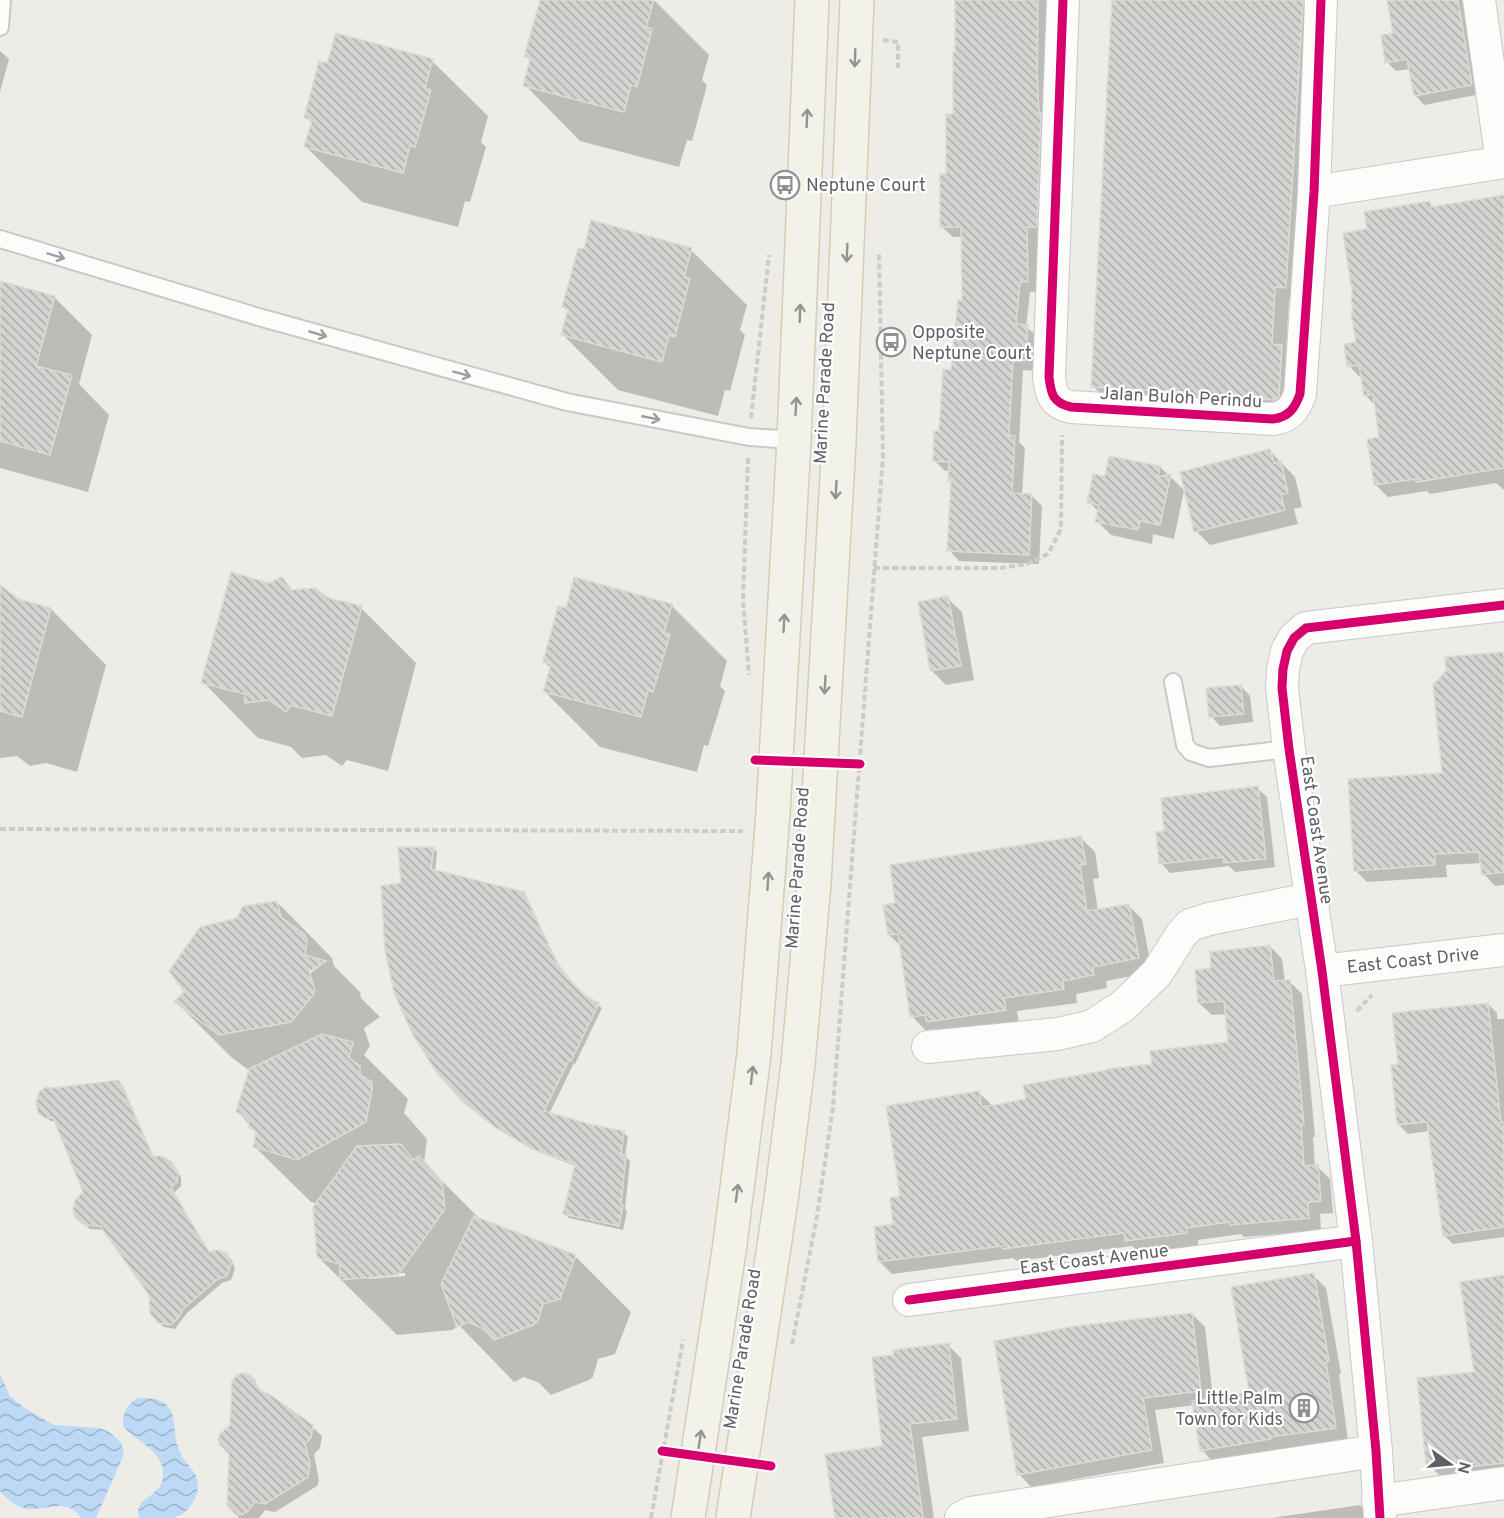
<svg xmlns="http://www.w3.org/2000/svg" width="1504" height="1518" font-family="Overpass,sans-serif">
  <defs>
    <pattern id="water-waves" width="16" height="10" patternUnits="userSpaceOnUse" patternTransform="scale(1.5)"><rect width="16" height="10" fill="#bdd9f5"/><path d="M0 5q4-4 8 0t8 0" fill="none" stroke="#9db3ca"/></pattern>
    <pattern id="building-back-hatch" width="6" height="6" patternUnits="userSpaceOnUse" patternTransform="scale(1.5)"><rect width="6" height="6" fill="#d3d3d0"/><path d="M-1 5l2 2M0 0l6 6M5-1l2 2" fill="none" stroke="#aeafac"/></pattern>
  </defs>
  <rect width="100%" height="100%" fill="#edece7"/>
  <!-- water -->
  <g fill="url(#water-waves)">
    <path d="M0,1374L10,1396L23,1407L54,1425L100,1428L109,1432L121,1442L124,1454L96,1518H81C66,1495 45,1513 23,1508C15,1506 6,1498 0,1491Z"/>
    <path d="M138,1398C188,1397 166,1428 182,1456C186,1464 194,1469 197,1479C201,1495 189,1515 172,1518C162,1518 150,1518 139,1518C133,1496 163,1497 163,1476C165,1450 136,1443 123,1426C122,1413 127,1404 138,1398Z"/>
  </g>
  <!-- shadow -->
  <g fill="#0003" fill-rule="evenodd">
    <polygon points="541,0 654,0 709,55 702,80 707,85 692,141 687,140 679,167 580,141 525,85 531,62 526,56"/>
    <polygon points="957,0 1059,0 1047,237 1037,237 1038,292 1030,292 1026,327 1038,337 1035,371 1023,370 1019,442 1025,448 1022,495 1032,496 1042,506 1039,564 959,561 949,550 953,484 949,480 950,471 945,471 934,460 964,302 963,237 953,237 942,227 955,116"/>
    <polygon points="1114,0 1318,0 1300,301 1289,300 1286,350 1296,360 1293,411 1107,400 1093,386"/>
    <polygon points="1389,0 1464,0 1481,94 1424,105 1415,95 1410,69 1396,71 1387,62 1394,34"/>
    <polygon points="0,51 9,59 0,92"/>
    <polygon points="432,61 488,116 481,142 486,147 470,202 465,201 458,227 362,202 306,147 313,124 306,117 328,65"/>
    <polygon points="1504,197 1504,490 1496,483 1430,494 1427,491 1388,497 1376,485 1381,438 1376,406 1365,395 1362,379 1349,366 1357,343 1369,231 1429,203 1434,207"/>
    <polygon points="691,250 747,305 740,330 745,335 730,391 725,390 718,416 618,390 563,335 569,312 564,307"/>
    <polygon points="0,283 54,297 92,335 79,384 109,415 88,492 0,468"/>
    <polygon points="1270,451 1295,477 1302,507 1294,509 1298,524 1210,545 1196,531"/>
    <polygon points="1160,467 1184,490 1174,539 1153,534 1152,544 1111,535 1097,521 1099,512 1089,502 1106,478"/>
    <polygon points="282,579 294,592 361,608 416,663 388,771 347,760 342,766 326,755 302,758 291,747 258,738 203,682 269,584"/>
    <polygon points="0,591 18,600 51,609 106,665 77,772 46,763 30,766 17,756 0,758"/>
    <polygon points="947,598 962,612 974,680 946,685 932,671"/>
    <polygon points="671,605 727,661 720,686 725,691 708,746 704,745 697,772 600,747 544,691 551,668 544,662 567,610"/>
    <polygon points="1504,652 1504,885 1495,886 1484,874 1482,863 1446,865 1447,877 1367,882 1355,870 1443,774"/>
    <polygon points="1241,686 1250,696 1253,722 1220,726 1211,716"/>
    <polygon points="1257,788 1267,797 1275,867 1235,872 1229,866 1170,873 1161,863 1166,833"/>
    <polygon points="1081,838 1095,852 1099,878 1093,879 1098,911 1128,905 1142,919 1152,972 1106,981 1107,988 1076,994 1077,1003 1017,1011 1019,1023 942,1035 935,1029 925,1030 912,1016 901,946 889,935 897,904"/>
    <polygon points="433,848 437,852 435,872 523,893 527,898 560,967 573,986 584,996 602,1008 575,1064 574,1063 549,1114 593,1126 623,1132 628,1137 625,1156 630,1161 625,1209 627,1211 623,1230 569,1218 565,1214 576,1166 538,1152 502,1132 470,1107 403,884"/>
    <path d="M277,902L332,958L334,966L360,992L361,998L380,1017L364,1028L370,1046L364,1055L408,1099L404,1113L427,1139L424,1163L481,1220L575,1256L631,1312L615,1354L598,1359L593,1377L589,1380L551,1395L539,1383L524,1377L514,1382L458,1324L453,1330L397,1335L319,1258L317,1204L311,1202L255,1147L257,1133L237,1111L250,1071L231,1057L176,1002L186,992L238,920ZM317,965L319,967L304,978L303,975ZM405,1273V1276L369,1279V1276Z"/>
    <polygon points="1270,946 1282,959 1285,982 1289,981 1302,994 1315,1137 1313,1137 1315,1167 1317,1166 1330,1179 1333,1213 1320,1214 1321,1230 1244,1237 1241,1234 1198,1240 1198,1246 1140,1253 1132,1246 1017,1261 1013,1258 892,1274 879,1261 895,1226 902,1198 979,1093 992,1105 1028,1100 1230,1043 1227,1014 1212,1015 1199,1003 1213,969"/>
    <polygon points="1488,1004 1497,1013 1497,1019 1504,1019 1504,1237 1453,1244 1444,1235 1430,1131 1408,1134 1399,1125 1399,1065"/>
    <polygon points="118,1081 123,1086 154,1158 171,1162 181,1177 181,1186 174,1193 210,1253 226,1255 231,1259 235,1269 231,1280 222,1283 187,1313 175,1329 164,1327 159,1322 153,1297 104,1230 90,1229 82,1222 85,1192 56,1122 51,1121 44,1117 53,1089"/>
    <polygon points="1313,1275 1326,1288 1341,1374 1339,1374 1348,1440 1215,1464 1202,1450 1194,1405 1155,1410 1164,1463 1031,1487 1019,1474 1192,1314 1205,1327 1213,1399 1251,1393"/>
    <polygon points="1504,1276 1504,1478 1442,1478 1427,1463 1475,1374"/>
    <polygon points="948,1345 961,1358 969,1431 922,1437 934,1518 836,1518 884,1447 895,1356"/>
    <polygon points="249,1377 264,1394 312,1427 322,1436 320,1448 314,1454 319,1481 317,1486 275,1512 265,1510 259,1518 239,1518 229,1505 232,1426"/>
    <polygon points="1360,1505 1372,1518 1272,1518"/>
  </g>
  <!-- building -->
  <g fill="url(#building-back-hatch)" stroke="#dcdbd6" stroke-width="1.5">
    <polygon points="540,0 654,0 646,27 652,29 637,87 631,85 624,112 523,86 530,58 524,57"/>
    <polygon points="955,0 1038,0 1037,73 1039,113 1041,113 1037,227 1027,227 1028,282 1020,282 1016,324 1028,325 1025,361 1013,360 1009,435 1015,436 1012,493 1032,494 1029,555 947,551 951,481 948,481 949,462 933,461 934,431 939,431 943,369 951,370 958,300 962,301 961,227 940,227 940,174 946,174 946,114 953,114 953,52 955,52"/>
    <polygon points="1112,0 1303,0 1286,288 1275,287 1272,344 1282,345 1279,397 1276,400 1186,396 1186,392 1091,387"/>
    <polygon points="1387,0 1458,0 1472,85 1414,96 1407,59 1385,63 1381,35 1393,33"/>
    <polygon points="336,33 433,59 425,88 431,90 415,147 410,146 403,173 304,147 312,120 304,118 319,61 327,63"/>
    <polygon points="1504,195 1504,468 1416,482 1416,479 1374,485 1367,439 1379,437 1373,394 1364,396 1359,365 1347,367 1344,344 1356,342 1351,312 1353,312 1351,298 1353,298 1343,233 1367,229 1364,212 1430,201 1431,207"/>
    <polygon points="591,220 692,248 684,277 690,278 675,337 669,335 662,362 561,335 568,309 562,307 578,248 584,249"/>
    <polygon points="0,281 55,296 36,366 72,375 50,455 0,441"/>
    <polygon points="1270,449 1274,463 1281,461 1288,493 1281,495 1285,510 1194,532 1180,472"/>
    <polygon points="1109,456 1160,466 1158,477 1171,474 1160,525 1140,521 1138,530 1095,522 1099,505 1087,503 1093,474 1105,476"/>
    <polygon points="231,572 269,583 282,577 292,590 315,588 329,598 362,606 332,716 291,705 286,712 269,700 245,703 245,694 201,683"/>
    <polygon points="574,577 672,604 664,633 670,634 653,692 648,690 641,717 543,692 551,664 543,662 558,606 566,608"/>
    <polygon points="0,585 19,599 51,608 22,717 0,711"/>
    <polygon points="948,596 961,666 930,671 918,602"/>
    <polygon points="1504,652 1504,872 1482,875 1479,852 1435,854 1435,865 1354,871 1348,779 1442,773 1433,685 1446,671 1445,657"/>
    <polygon points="1241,685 1244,714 1209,717 1206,688"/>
    <polygon points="1258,786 1266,859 1224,863 1223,857 1159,864 1156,832 1164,831 1161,798"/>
    <polygon points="1081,836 1086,864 1080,865 1087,911 1129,904 1139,958 1093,967 1094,975 1063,981 1064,989 1004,998 1006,1010 927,1022 925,1015 910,1017 898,934 888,935 883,905 895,903 890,865"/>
    <polygon points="398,847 434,847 431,869 524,892 556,961 570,980 585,995 599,1003 571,1061 569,1060 544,1111 593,1125 624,1131 621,1154 626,1155 621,1205 623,1205 619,1226 563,1214 575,1164 532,1149 496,1128 464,1103 436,1072 412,1033 394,993 385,950 381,886 401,883"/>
    <polygon points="277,901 281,917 304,934 307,940 305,955 326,961 309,972 315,990 313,995 291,1022 219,1035 174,1002 184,992 169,971 200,927 237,918 243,906"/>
    <polygon points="1270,945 1274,981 1290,980 1304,1125 1301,1125 1304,1166 1318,1165 1321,1201 1308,1202 1309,1218 1230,1225 1230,1222 1186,1228 1187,1233 1125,1241 1124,1233 1003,1249 1002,1246 878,1262 874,1227 893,1224 890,1198 900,1196 886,1106 979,1091 982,1107 1026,1099 1023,1085 1107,1070 1107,1069 1152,1064 1150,1051 1228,1042 1224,1001 1198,1003 1195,970 1211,968 1210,952"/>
    <polygon points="1488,1003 1501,1123 1504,1122 1504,1227 1443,1236 1427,1122 1397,1125 1391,1065 1398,1064 1392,1013"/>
    <polygon points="322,1034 353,1042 349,1058 360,1066 360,1075 372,1082 372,1090 366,1122 297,1160 253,1147 256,1132 249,1127 248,1120 236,1111 249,1069"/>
    <polygon points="119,1080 153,1156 162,1156 171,1161 178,1172 177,1182 171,1188 209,1252 218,1250 227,1253 231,1264 227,1276 218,1279 183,1309 179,1317 171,1325 158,1323 150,1313 149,1295 100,1226 84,1225 75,1218 73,1210 75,1200 83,1192 53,1118 45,1118 38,1113 36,1103 39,1092 46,1087 53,1088"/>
    <polygon points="401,1144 413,1160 419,1156 442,1181 445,1209 398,1275 340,1280 340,1264 317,1258 313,1207 357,1146"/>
    <polygon points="474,1216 576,1255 560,1299 543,1304 538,1321 533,1325 494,1340 484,1329 468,1322 457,1327 441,1284"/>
    <polygon points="1314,1273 1329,1361 1326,1362 1336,1428 1270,1437 1271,1439 1200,1451 1192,1401 1249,1392 1231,1287"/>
    <polygon points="1504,1275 1504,1463 1460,1468 1459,1461 1426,1464 1417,1378 1474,1372 1460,1282"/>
    <polygon points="1192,1313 1201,1391 1143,1398 1152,1450 1017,1475 994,1341 1076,1326"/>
    <polygon points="949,1343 957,1419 910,1424 923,1518 835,1518 825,1454 882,1446 872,1357 894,1355 893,1350"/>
    <polygon points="243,1373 250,1375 255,1380 258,1390 269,1394 313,1425 311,1438 305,1444 310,1463 308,1477 265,1504 255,1502 247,1512 241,1515 235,1514 227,1505 229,1454 220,1445 218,1440 220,1434 230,1425 232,1381 237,1375"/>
  </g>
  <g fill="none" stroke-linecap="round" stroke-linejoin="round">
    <!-- lane casing -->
    <g stroke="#c9c9c9" stroke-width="20">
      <g id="lane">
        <polyline points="0,27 2,0"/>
        <polyline points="0,239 262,318 567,402 749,437 794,440"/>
        <polyline points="1173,682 1185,745 1191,752 1209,758 1289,749"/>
      </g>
    </g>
    <!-- street casing -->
    <g stroke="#c9c9c9" stroke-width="34">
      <g id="street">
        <path d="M1063,0L1049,377C1051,394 1053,403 1071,407L1273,419C1289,417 1295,408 1300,394L1314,192L1321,0"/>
        <polyline points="1479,0 1502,162"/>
        <polyline points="1314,192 1504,162"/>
        <polyline points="1322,971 1504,950"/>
        <polyline points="928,1047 1058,1034 1092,1026 1123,1006 1157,973 1181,935 1190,925 1209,919 1310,899"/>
        <polyline points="909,1300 1356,1241"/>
        <polyline points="1378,1501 1504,1483"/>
        <polyline points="961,1518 970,1513 1376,1451"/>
        <polyline points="1380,1518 1376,1451 1356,1241 1322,971 1289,749 1282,688 1283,669 1287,651 1294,638 1306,628 1504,605"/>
      </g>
    </g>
    <!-- primary casing -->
    <g stroke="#d4ceb6" stroke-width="36">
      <g id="primary">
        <polyline points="688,1518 729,1251 754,1054 773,813 794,440 812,0"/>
        <polyline points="733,1518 782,1193 798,1064 814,883 839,441 857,0"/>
      </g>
    </g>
    <!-- path -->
    <g stroke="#c9cdcb" stroke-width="4" stroke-dasharray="6 3" stroke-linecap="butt">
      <polyline points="883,40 898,42 898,68"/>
      <polyline points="751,418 769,255"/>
      <polyline points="748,458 743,599 749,675"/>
      <polyline points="874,568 1000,568 1027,564 1048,554 1061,529 1062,435"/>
      <polyline points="0,829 743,831"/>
      <polyline points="1357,1011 1372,995"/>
      <polyline points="792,1344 817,1216 833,1107 883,457 879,253"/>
      <polyline points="651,1518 683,1340"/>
    </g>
    <!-- lane -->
    <use href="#lane" stroke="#fcfcfb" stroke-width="16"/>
    <!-- street -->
    <use href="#street" stroke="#fcfcfb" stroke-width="32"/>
    <!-- primary -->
    <use href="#primary" stroke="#f3f2e8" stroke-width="33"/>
    <!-- cycleway casing -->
    <g stroke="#fff" stroke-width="13">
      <g id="cycleway">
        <path d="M1063,0L1049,377C1051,394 1053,403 1071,407L1273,419C1289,417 1295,408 1300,394L1314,192L1321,0"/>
        <polyline points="755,760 860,764"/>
        <polyline points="909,1300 1356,1241"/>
        <polyline points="662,1451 771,1466"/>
        <polyline points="1380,1518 1376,1451 1356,1241 1322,971 1289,749 1282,688 1283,669 1287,651 1294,638 1306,628 1504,605"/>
      </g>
    </g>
    <!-- cycleway -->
    <use href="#cycleway" stroke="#d6006c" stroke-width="9"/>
  </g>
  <!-- one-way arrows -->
  <defs><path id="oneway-shaft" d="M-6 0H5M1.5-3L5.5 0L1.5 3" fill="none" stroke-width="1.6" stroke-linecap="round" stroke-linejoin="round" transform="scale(1.5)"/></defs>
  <g stroke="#929393">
    <use href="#oneway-shaft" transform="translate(855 58) rotate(92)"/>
    <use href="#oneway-shaft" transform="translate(807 118) rotate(-88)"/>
    <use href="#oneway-shaft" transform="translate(847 253) rotate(92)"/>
    <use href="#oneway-shaft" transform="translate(800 313) rotate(-88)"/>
    <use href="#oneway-shaft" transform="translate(796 406) rotate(-87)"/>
    <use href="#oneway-shaft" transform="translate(836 490) rotate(93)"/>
    <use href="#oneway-shaft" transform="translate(784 623) rotate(-87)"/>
    <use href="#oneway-shaft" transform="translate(825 685) rotate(93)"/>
    <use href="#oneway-shaft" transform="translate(768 881) rotate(-86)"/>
    <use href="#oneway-shaft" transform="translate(752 1075) rotate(-83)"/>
    <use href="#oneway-shaft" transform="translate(737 1193) rotate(-82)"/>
    <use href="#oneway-shaft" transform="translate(700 1439) rotate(-81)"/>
  </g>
  <g stroke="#9d9ea1">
    <use href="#oneway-shaft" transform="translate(56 256) rotate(17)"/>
    <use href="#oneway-shaft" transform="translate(318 334) rotate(16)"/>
    <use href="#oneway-shaft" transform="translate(462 374) rotate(15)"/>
    <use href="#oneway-shaft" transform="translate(651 418) rotate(11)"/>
  </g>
  <!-- icons -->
  <defs>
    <g id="bus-ring" transform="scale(1.5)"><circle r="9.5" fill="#fff" stroke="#8f9192" stroke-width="1.5"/><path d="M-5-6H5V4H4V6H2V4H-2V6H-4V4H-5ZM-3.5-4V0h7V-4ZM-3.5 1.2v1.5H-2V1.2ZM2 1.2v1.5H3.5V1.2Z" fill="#8f9192"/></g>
    <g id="building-ring" transform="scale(1.5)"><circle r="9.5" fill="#fff" stroke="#8f9192" stroke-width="1.5"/><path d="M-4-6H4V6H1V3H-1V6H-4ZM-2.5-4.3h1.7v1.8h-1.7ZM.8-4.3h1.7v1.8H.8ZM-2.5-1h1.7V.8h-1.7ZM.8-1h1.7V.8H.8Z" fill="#8f9192"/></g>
  </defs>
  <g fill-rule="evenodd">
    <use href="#bus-ring" x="785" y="185"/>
    <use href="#bus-ring" x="891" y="342"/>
    <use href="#building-ring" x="1304" y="1408"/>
  </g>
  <g text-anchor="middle" stroke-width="4.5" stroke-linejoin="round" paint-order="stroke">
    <!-- poi labels -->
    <g font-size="18" fill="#5d6065" stroke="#fff" text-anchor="start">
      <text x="806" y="191">Neptune Court</text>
      <text x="912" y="338">Opposite<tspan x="912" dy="21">Neptune Court</tspan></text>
      <text x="1283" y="1404" text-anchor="end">Little Palm<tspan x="1283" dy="21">Town for Kids</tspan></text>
    </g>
    <!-- street labels -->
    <g font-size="18" fill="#5d6065" stroke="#fff">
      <text transform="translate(824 383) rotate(-87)" y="6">Marine Parade Road</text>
      <text transform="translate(1181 397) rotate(3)" y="6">Jalan Buloh Perindu</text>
      <text transform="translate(1317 830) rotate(82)" y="6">East Coast Avenue</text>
      <text transform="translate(797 868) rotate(-86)" y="6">Marine Parade Road</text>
      <text transform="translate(1413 960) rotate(-6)" y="6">East Coast Drive</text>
      <text transform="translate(1094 1259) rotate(-7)" y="6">East Coast Avenue</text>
      <text transform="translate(742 1349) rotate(-81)" y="6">Marine Parade Road</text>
    </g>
  </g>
  <!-- north arrow -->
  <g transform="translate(1450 1464) rotate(105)" stroke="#ffffff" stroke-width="4.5" paint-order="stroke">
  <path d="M0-4.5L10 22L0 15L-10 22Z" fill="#5d6065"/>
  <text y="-9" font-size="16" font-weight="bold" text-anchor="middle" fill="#5d6065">N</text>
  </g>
</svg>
